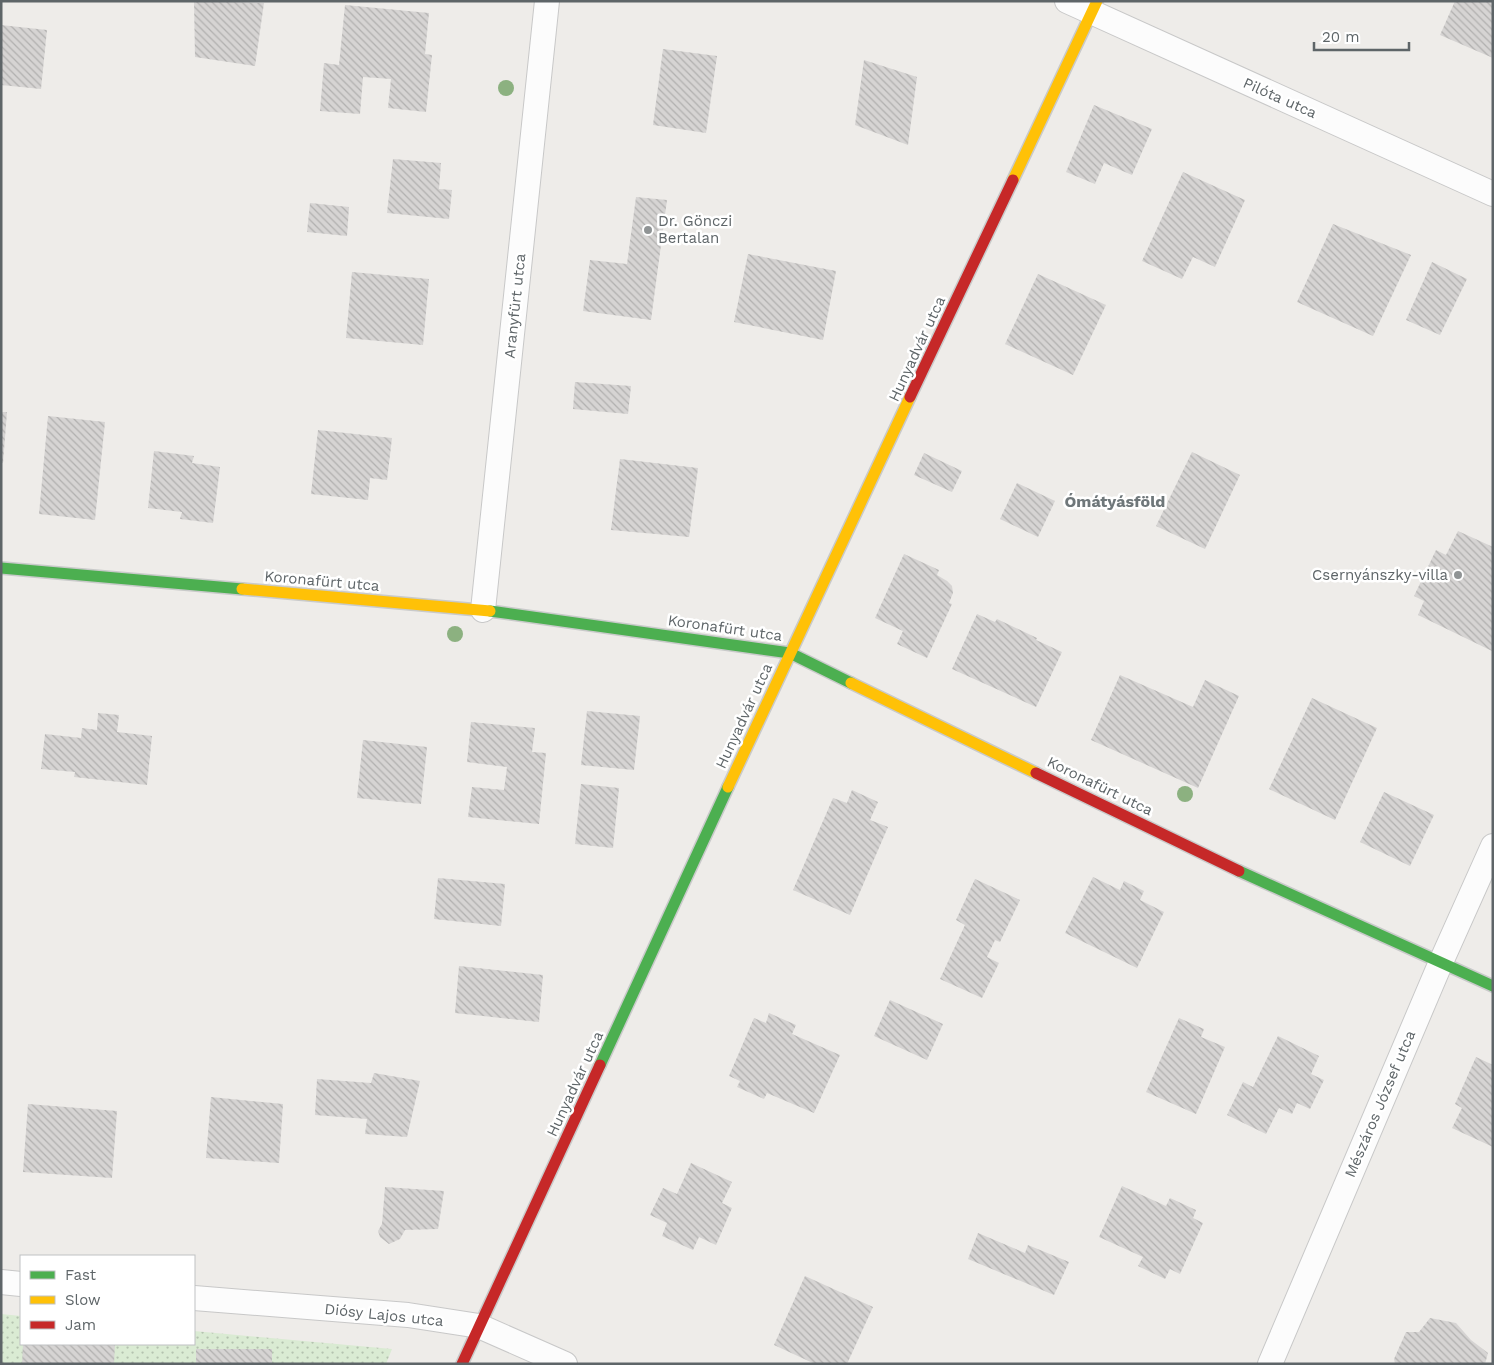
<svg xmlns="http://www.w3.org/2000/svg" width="1494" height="1365" font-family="'Work Sans',sans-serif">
  <defs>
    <pattern id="grass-dots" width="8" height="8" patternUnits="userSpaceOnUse" patternTransform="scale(1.25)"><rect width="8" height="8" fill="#daebd3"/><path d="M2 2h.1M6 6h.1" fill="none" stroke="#b4c2af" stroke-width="1.8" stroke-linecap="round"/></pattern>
    <pattern id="building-back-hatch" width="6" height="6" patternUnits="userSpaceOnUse" patternTransform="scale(1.25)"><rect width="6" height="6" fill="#d6d4d3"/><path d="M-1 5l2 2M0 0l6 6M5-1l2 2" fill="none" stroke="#b1b0af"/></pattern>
  </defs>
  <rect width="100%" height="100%" fill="#eeece9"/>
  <!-- grass -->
  <polygon fill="url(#grass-dots)" points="1,1314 21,1316 21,1344 194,1344 194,1331 392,1349 386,1364 1,1364"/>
  <!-- building -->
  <g fill="url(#building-back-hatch)">
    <polygon points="194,1 264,3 255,66 195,57"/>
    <polygon points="1455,1 1493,1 1493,58 1440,35"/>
    <polygon points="345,5 429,13 425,54 432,55 426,112 388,108 391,79 363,77 360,114 320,111 324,63 339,65"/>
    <polygon points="1,25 47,30 41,89 1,85"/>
    <polygon points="663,49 717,56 706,133 653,125"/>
    <polygon points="864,60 917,77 908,145 855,125"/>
    <polygon points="1094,105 1152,129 1132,175 1104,163 1095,184 1066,172"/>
    <polygon points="393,159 441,163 439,189 452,190 449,219 387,213"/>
    <polygon points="1183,172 1245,200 1215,267 1193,257 1182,279 1142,261"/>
    <polygon points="636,197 667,200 651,320 583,311 590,260 627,264"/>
    <polygon points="310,203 349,207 347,236 307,232"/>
    <polygon points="1333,224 1411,255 1373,336 1297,302"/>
    <polygon points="748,254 836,271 823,340 734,322"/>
    <polygon points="1432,262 1467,279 1440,335 1406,320"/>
    <polygon points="352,272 429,279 423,345 346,338"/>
    <polygon points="1038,274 1106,305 1073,375 1005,344"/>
    <polygon points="575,382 631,386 628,414 573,409"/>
    <polygon points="1,412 7,412 3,463 1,463"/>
    <polygon points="48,416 105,422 95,520 39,514"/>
    <polygon points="318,430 392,438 387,480 370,478 368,500 311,494"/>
    <polygon points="154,451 194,456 192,463 220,467 213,523 180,519 182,512 148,508"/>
    <polygon points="1192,452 1240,475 1205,549 1156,526"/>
    <polygon points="924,453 962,471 952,492 914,475"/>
    <polygon points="620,459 698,468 689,537 611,530"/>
    <polygon points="1017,483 1055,501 1038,537 1000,519"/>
    <polygon points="1458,531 1493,547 1492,651 1418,615 1424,601 1414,596 1436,550 1446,555"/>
    <polygon points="904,554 939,570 937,575 947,581 952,586 953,593 949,603 952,604 927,658 897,644 903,631 875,618"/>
    <polygon points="977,614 995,622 997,619 1037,638 1036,640 1062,652 1036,707 952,669"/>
    <polygon points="1120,675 1193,707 1205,680 1239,696 1198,788 1091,740"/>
    <polygon points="1312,698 1377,728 1335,820 1269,789"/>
    <polygon points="587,711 640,716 634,770 581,765"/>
    <polygon points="98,713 119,715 117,732 152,736 147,785 74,777 75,772 41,769 45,734 81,738 82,728 97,730"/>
    <polygon points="471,722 535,728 532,752 546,753 539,824 468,817 472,787 504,790 507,767 467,762"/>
    <polygon points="363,740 427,747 421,804 357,798"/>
    <polygon points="581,784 619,788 613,848 575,844"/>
    <polygon points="852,790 878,802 870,820 888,827 850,915 793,890 833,798 847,803"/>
    <polygon points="1384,792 1434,815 1410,866 1360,842"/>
    <polygon points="1093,877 1120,890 1124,881 1144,891 1140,900 1164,912 1137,968 1065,933"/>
    <polygon points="438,878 505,884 501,926 434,919"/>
    <polygon points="975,879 1020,900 1000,942 995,940 987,957 999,963 982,998 940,979 965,925 956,920"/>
    <polygon points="459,966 543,975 539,1022 455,1013"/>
    <polygon points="890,1000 943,1024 927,1060 874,1036"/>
    <polygon points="769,1013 796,1025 792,1034 840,1055 814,1113 767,1093 764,1099 737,1087 740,1081 729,1076 754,1018 766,1023"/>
    <polygon points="1179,1018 1204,1029 1201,1037 1225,1047 1196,1114 1146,1092"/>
    <polygon points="1278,1036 1319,1056 1311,1074 1324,1080 1310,1109 1297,1103 1292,1114 1279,1108 1266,1134 1227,1115 1243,1082 1253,1087"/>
    <polygon points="1476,1057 1493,1065 1493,1147 1452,1128 1462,1108 1455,1104"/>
    <polygon points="374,1073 420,1081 407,1137 365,1134 367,1119 315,1115 317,1079 371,1083"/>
    <polygon points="211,1097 283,1104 279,1163 206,1158"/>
    <polygon points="28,1104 117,1111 112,1178 23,1172"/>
    <polygon points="691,1163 732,1182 722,1203 732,1208 716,1245 699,1237 693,1250 662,1236 667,1223 650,1215 663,1188 677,1194"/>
    <polygon points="1122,1186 1166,1206 1170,1198 1196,1210 1193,1218 1203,1223 1180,1274 1170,1269 1165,1279 1138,1266 1143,1257 1099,1237"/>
    <polygon points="385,1187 444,1191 438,1229 405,1230 400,1239 389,1244 380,1237 378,1231 382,1224"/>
    <polygon points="978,1233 1025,1253 1028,1245 1069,1262 1054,1295 968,1259"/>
    <polygon points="805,1276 873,1307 847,1364 815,1364 774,1345"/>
    <polygon points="1430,1318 1456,1323 1471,1340 1488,1353 1485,1364 1395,1364 1394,1359 1406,1332 1419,1332"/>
    <polygon points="23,1344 115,1344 114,1364 22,1364"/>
    <rect x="196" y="1349" width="76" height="15"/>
  </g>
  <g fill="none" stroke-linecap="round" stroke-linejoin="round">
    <!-- street casing -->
    <g stroke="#c8c8c8" stroke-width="26">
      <g id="street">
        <polyline points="1067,1 1493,194"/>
        <polyline points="483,610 547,1"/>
        <polyline points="1,1282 21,1284"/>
        <polyline points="194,1298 408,1315 479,1326 565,1364"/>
        <polyline points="1270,1364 1441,962 1493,846"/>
      </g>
    </g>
    <!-- fast casing -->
    <g stroke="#c9caca" stroke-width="14">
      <g id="fast">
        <polyline points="1,568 242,589"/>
        <polyline points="490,611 790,653 851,683"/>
        <polyline points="1239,871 1493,986"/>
        <polyline points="600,1065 728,787"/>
      </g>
    </g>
    <!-- slow casing -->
    <g stroke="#c9caca" stroke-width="14">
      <g id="slow">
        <polyline points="1013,180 1097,1"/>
        <polyline points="242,589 490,611"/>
        <polyline points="851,683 1036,773"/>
        <polyline points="728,787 910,397"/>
      </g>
    </g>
    <!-- jam casing -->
    <g stroke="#c9caca" stroke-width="14">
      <g id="jam">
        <polyline points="910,397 1013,180"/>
        <polyline points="1036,773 1239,871"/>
        <polyline points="462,1364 600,1065"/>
      </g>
    </g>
    <!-- street -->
    <use href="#street" stroke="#fcfcfc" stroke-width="24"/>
    <!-- fast -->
    <use href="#fast" stroke="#4caf50" stroke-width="11"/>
    <!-- slow -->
    <use href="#slow" stroke="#ffc107" stroke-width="11"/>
    <!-- jam -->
    <use href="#jam" stroke="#c62828" stroke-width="11"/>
  </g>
  <!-- trees -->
  <g fill="#8cb180">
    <circle cx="506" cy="88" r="8"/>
    <circle cx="455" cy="634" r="8"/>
    <circle cx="1185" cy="794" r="8"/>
  </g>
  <!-- markers -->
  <g fill="#909495" stroke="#fff" stroke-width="2">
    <circle cx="648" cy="230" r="5"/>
    <circle cx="1458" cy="575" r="5"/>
  </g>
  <g text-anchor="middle" stroke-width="5" stroke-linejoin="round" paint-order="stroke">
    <!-- street labels -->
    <g font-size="15" fill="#5e6568" stroke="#fff">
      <text transform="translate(1280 98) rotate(24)" y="5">Pilóta utca</text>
      <text transform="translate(515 306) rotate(-84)" y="5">Aranyfürt utca</text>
      <text transform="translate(917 349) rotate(-65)" y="5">Hunyadvár utca</text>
      <text transform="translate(322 581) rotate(5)" y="5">Koronafürt utca</text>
      <text transform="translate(725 628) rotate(8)" y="5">Koronafürt utca</text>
      <text transform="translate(744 716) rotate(-65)" y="5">Hunyadvár utca</text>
      <text transform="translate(1100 786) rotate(26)" y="5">Koronafürt utca</text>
      <text transform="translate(575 1084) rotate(-65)" y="5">Hunyadvár utca</text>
      <text transform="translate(1380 1104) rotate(-67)" y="5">Mészáros József utca</text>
      <text transform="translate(384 1315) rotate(6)" y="5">Diósy Lajos utca</text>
    </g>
    <!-- poi labels -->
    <g font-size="15" fill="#5e6568" stroke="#fff" text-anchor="start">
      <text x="658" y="226">Dr. Gönczi<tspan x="658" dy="17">Bertalan</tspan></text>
      <text x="1448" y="580" text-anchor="end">Csernyánszky-villa</text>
    </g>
    <!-- neighbourhood labels -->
    <g font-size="16" font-weight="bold" fill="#6f777a" stroke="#fff">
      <text x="1115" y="507">Ómátyásföld</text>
    </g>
  </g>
  <!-- border -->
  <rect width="1494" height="1365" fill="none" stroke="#5e6568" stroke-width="5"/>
  <!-- legend -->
  <rect x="20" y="1255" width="175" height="90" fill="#ffffff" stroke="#bfc1c3"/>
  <rect x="30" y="1271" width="25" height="8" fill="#4caf50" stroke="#bfc1c3"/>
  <text x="65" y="1280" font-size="15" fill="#5e6568">Fast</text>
  <rect x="30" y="1296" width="25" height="8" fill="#ffc107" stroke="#bfc1c3"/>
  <text x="65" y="1305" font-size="15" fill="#5e6568">Slow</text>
  <rect x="30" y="1321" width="25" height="8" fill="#c62828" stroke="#bfc1c3"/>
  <text x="65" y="1330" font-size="15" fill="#5e6568">Jam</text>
  <!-- scale -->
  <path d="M1314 42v8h95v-8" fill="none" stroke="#5e6568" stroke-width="2.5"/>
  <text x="1322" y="42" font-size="15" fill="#5e6568" stroke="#ffffff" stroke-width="4" paint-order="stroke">20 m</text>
</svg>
